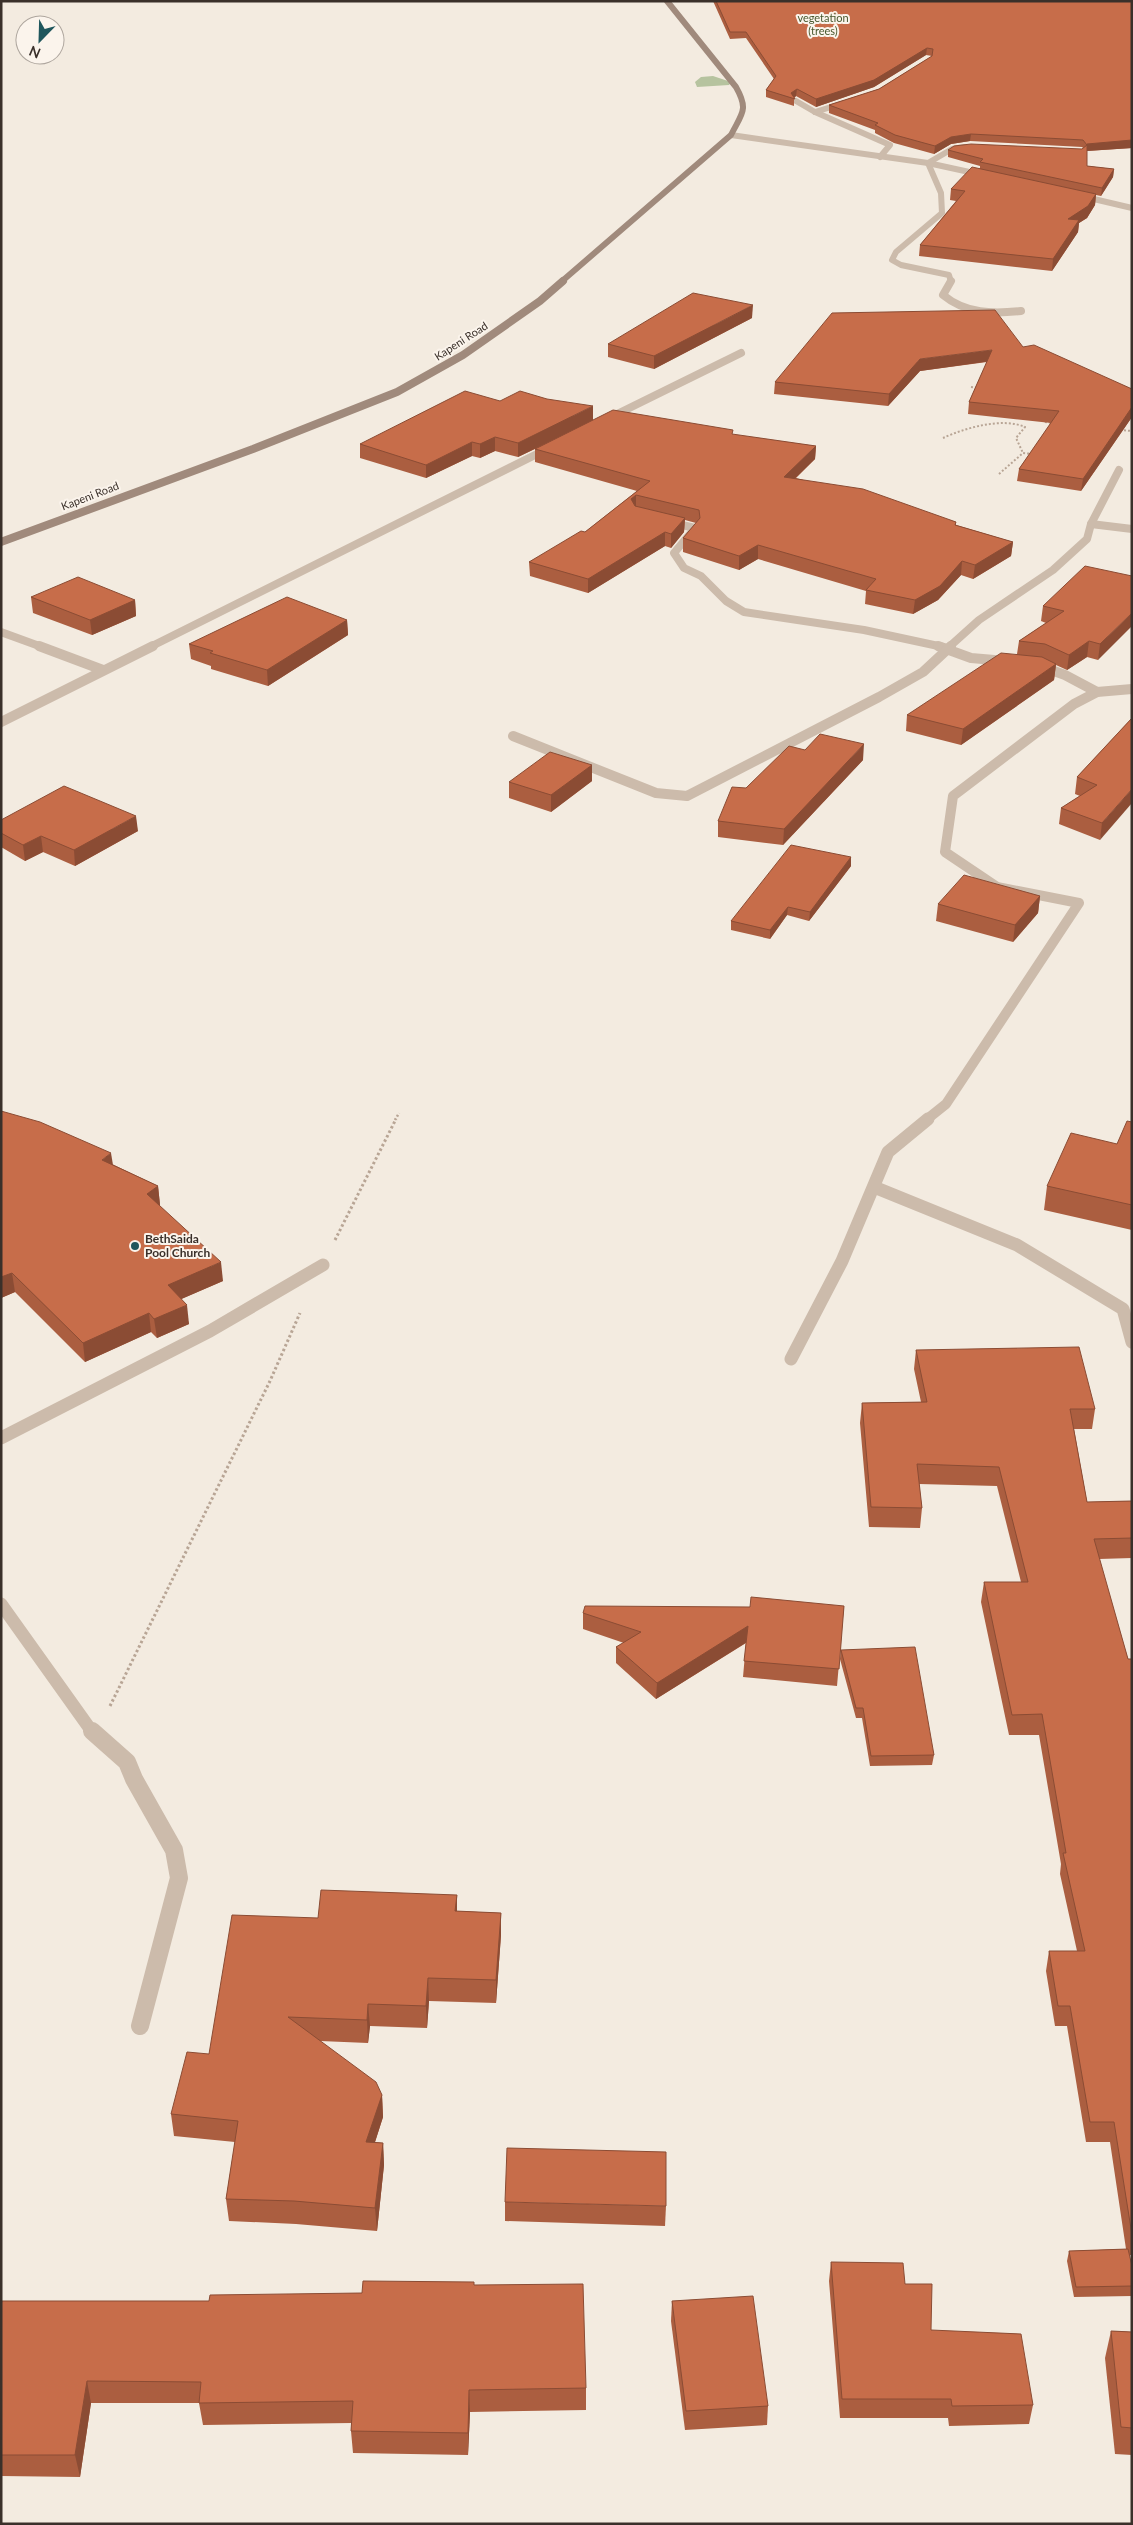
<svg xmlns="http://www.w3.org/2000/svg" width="1133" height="2525" font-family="Lato,sans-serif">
  <rect width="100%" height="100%" fill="#f3ebe0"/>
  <!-- green -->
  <polygon fill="#b6c39f" points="713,76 731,82 729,85 697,87 695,82 701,77"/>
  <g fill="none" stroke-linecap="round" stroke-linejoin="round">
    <!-- path-far2 -->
    <g stroke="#b8a595" stroke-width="2" stroke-dasharray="2 2" stroke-linecap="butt">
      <polyline points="971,387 979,388"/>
      <polyline points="1043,419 1044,422 1054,423"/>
      <polyline points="1120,430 1132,431"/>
      <path d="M943,438C965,428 1002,417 1025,427L1016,438L1023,453"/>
      <polyline points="999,474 1023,453 1033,454"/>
    </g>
    <!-- path-far1 -->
    <polyline stroke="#b8a595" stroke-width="2.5" stroke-dasharray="2 2" stroke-linecap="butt" points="395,1120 399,1113"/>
    <!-- path -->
    <g stroke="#b8a595" stroke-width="3" stroke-dasharray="2.5 2.5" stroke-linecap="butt">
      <polyline points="335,1240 396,1119"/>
      <polyline points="110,1706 270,1381 300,1313"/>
    </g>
    <!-- street-far4 -->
    <g stroke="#ccbbab" stroke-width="6">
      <polyline points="796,101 815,112 890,145 880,157"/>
      <polyline points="815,112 844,103"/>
      <polyline points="731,135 928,163 983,175"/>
      <polyline points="928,163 941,193 942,213 896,252 892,260 901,265 949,275 951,282"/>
      <polyline points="928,163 952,149 964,147"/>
      <polyline points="1081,196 1132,208"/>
    </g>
    <!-- street-far3 -->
    <g stroke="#ccbbab" stroke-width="8">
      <path d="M951,281L943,295C966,314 993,314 1021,311"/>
      <polyline points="607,419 741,353"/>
      <polyline points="669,522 695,528 674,553 684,568 701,576 726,601 744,612 864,630 943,647"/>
      <polyline points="1091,524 1132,529"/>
      <polyline points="1,632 42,647"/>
      <polyline points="150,647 549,448"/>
      <polyline points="949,647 979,620 1053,570 1087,539 1091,524 1119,470"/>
    </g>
    <!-- street-far2 -->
    <g stroke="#ccbbab" stroke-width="10">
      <polyline points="39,646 103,670"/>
      <polyline points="938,646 971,658 1006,661"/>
      <polyline points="1040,666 1065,675 1097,692"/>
      <polyline points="1,722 153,646"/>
      <polyline points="513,736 656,793 687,796 879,697 923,672 951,646"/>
      <polyline points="926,1120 946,1104 1079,903 997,887 945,852 953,796 1074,704 1097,692 1132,689"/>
    </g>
    <!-- street-far1 -->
    <g stroke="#ccbbab" stroke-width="13">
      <polyline points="874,1187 1017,1245 1123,1309 1132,1342"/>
      <polyline points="791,1359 842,1261 888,1152 928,1119"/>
      <polyline points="1,1438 210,1331 323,1265"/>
      <polyline points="1,1604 93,1733"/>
    </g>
    <!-- street -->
    <polyline stroke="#ccbbab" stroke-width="18" points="92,1731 127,1762 134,1779 174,1850 179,1878 140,2026"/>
    <!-- secondary-far1 -->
    <path stroke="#a08a7c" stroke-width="6" d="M561,282L731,135C742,113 749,110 736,87L667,1"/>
    <!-- secondary -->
    <polyline stroke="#a08a7c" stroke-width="8" points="1,542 253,449 397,392 463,355 540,301 563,281"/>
  </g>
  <!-- wall -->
  <g fill="#ab5e40">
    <polygon points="713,1 1132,1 1132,148 1087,151 1087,166 1114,169 1113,177 1101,196 1096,195 1095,205 1087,218 1079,223 1078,232 1052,271 919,256 920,245 956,201 950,200 951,189 980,168 980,166 948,157 948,150 1082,149 1083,148 1082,147 970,141 951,144 934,154 894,143 875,133 875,130 829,113 829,105 879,89 932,56 926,55 874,87 816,107 796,96 794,98 794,106 766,97 766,90 774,79 746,38 730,39"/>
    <polygon points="752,318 654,369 608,357 608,344"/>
    <polygon points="1023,347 1132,389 1132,417 1081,491 1017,481 1019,469 1051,423 968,414 969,402 987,362 920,371 888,406 774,394 775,382"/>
    <polygon points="500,401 593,420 733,435 816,446 815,459 796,478 956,522 956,525 1013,542 1011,556 973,579 961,575 938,600 913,614 865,604 866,591 758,559 739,570 683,552 683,538 696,523 685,520 684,532 671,548 665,546 588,593 530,576 529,562 585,532 637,491 535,462 535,449 518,457 495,451 480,458 472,456 426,478 360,458 360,444"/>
    <polygon points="1132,576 1098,660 1087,657 1067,670 1056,665 1054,680 961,745 906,731 907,715 1017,654 1019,641 1046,623 1041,621 1043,606"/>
    <polygon points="31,597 135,600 136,616 92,635 33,613"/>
    <polygon points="347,620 348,635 268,686 211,669 211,666 191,659 189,644"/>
    <polygon points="1132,718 1100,840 1059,824 1061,808 1080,796 1075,794 1077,777"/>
    <polygon points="805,750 863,760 783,845 718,837 718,821 746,788"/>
    <polygon points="592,765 592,781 551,812 509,798 509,782"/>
    <polygon points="1,820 138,831 75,866 43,852 25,861 1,847"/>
    <polygon points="851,857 851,866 809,921 787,915 770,939 731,930 731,921"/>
    <polygon points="1040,896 1038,913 1013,942 936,921 938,904"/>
    <polygon points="1,1111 158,1186 160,1205 159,1205 223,1281 181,1299 189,1324 157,1338 151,1332 85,1362 15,1292 1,1298"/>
    <polygon points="1132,1122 1132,1230 1044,1210 1047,1186 1117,1144"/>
    <polygon points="916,1350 1095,1409 1092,1429 1074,1429 1087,1502 1132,1501 1132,1558 1099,1559 1128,1659 1132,1659 1132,2255 1129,2255 1132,2266 1132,2296 1074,2297 1067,2261 1069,2251 1126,2249 1110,2142 1086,2142 1067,2026 1055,2026 1046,1971 1049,1951 1077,1951 1060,1874 1061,1864 1039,1735 1009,1735 981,1602 984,1582 1021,1582 997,1486 919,1484 922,1508 920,1528 869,1527 860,1423 862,1403 921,1402 914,1369"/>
    <polygon points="844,1606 837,1686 743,1677 746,1643 656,1699 616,1663 616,1647 624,1643 583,1629 583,1613 750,1607"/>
    <polygon points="841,1650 934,1755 932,1765 870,1766 862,1718 856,1718 840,1659"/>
    <polygon points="457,1895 457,1911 501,1913 501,1935 496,2003 429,2001 427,2028 370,2026 368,2043 320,2041 382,2095 383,2117 375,2142 383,2143 384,2165 377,2231 296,2224 229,2221 226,2199 235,2142 174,2136 171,2114 209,2054 318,1918"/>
    <polygon points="505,2202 666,2206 665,2226 505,2221"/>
    <polygon points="831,2262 905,2284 931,2330 1033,2405 1029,2424 949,2426 948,2418 840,2418 829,2281"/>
    <polygon points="474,2285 586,2388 586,2410 470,2412 468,2455 353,2453 351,2431 352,2423 203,2425 199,2403 91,2403 80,2477 1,2476 1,2305 209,2301 362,2293"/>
    <polygon points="672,2301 768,2406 767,2425 685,2430 671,2321"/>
    <polygon points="1111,2331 1132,2332 1132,2455 1115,2454 1105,2358"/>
  </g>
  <!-- shaded-wall -->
  <g fill="#8b4c34">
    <polygon points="927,48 926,55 874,87 816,107 816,99"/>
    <polygon points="797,89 796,96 794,98 791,93"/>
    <polygon points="971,134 970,141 951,144 934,154 935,146 951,137"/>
    <polygon points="1132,140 1132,148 1086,151 1087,144"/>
    <polygon points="1114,169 1113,177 1101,196 1102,188"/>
    <polygon points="1096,194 1095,205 1087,218 1079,223 1078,232 1052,271 1053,259 1068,219"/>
    <polygon points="753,305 752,318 654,369 654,356"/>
    <polygon points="992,350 991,361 920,371 888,406 889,394 920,359"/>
    <polygon points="593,406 593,420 518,457 518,443"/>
    <polygon points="1132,407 1132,417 1081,491 1083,479"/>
    <polygon points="495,437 495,451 480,458 480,444"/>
    <polygon points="472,442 472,456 426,478 426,465"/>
    <polygon points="816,446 815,459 783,490 784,477"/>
    <polygon points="636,495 636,508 631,499"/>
    <polygon points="685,518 684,532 671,548 671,534"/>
    <polygon points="665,532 665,546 588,593 588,579"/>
    <polygon points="1013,542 1011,556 973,579 975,565"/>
    <polygon points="758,545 758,559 739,570 739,556"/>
    <polygon points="962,561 961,575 938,600 913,614 915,600"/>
    <polygon points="135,600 136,616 92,635 90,620"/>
    <polygon points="1132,613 1132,626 1098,660 1100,644"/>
    <polygon points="347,620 348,635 268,686 267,670"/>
    <polygon points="1089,641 1087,657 1067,670 1069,655"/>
    <polygon points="1056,664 1054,680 961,745 963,729"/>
    <polygon points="864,744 863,760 783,845 784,829"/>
    <polygon points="592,765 592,781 551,812 551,795"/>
    <polygon points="1132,789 1132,803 1100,840 1102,823"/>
    <polygon points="136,816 138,831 75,866 74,850"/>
    <polygon points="41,836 43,852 25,861 23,845"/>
    <polygon points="851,857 851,866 809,921 810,912"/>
    <polygon points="1040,896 1038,913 1013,942 1015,925"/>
    <polygon points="788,907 787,915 770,939 770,930"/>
    <polygon points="111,1153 114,1171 102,1160"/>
    <polygon points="158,1186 160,1205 149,1213 147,1194"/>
    <polygon points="221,1262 223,1281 170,1304 168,1285"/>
    <polygon points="12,1273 15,1292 1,1298 1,1277"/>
    <polygon points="187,1305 189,1324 157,1338 154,1319"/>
    <polygon points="149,1313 151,1332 85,1362 83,1343"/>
    <polygon points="748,1626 747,1642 656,1699 657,1683"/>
    <polygon points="457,1895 457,1917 455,1911"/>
    <polygon points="501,1913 501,1935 496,2003 496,1980"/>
    <polygon points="428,1978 429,2001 427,2028 426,2006"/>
    <polygon points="368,2004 370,2026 368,2043 367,2020"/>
    <polygon points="382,2095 383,2117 368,2164 366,2142"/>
    <polygon points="383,2143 384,2165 377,2231 375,2208"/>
    <polygon points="87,2381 91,2403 80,2477 75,2455"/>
    <polygon points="469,2390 470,2412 468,2455 468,2433"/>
  </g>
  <!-- building -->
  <g fill="#c76d4a" stroke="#8b4c34">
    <polygon points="716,1 1132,1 1132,140 1087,144 1087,166 1114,169 1102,188 980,162 983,159 948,150 954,146 971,144 1082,149 1087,145 1083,140 971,134 951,137 935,146 895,135 875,125 878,123 829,105 879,89 932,56 933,49 927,48 874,80 816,99 797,89 791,93 795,99 766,90 776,76 746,32 730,32"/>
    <polygon points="972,167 1096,194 1088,206 1068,219 1079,220 1053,259 920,245 965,191 951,189"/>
    <polygon points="693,293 753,305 654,356 608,344"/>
    <polygon points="995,310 1023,347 1034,345 1132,389 1132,407 1083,479 1019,469 1059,411 969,402 992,350 920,359 889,394 775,382 832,313"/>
    <polygon points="465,391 500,401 520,391 547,399 593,406 518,443 495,437 480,444 472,442 426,465 360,444"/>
    <polygon points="613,410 733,430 732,434 816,446 784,477 863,489 956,522 955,525 1013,542 975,565 962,561 940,586 915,600 866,590 876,579 758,545 739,556 683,538 700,518 699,510 636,495 631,499 635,506 685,518 671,534 665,532 588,579 529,562 581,531 585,532 650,481 535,449"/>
    <polygon points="1085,566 1132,576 1132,613 1100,644 1089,641 1069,655 1045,644 1019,641 1064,611 1043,606"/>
    <polygon points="78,577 135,600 90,620 31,597"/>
    <polygon points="287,597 347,620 267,670 210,653 213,651 189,644"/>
    <polygon points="1001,653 1042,657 1056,664 963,729 907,715"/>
    <polygon points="1132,718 1132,789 1102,823 1061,808 1097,785 1077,777"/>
    <polygon points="820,734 864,744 784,829 718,821 732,787 746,788 789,746 805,750"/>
    <polygon points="550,752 592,765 551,795 509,782"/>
    <polygon points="64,786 136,816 74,850 41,836 23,845 1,833 1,820"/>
    <polygon points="791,845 851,857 810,912 788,907 770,930 731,921"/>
    <polygon points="964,875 1040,896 1015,925 938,904"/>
    <polygon points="1,1111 40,1122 111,1153 102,1160 158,1186 147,1194 221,1262 168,1285 187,1305 154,1319 149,1313 83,1343 12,1273 1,1277"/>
    <polygon points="1127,1121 1132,1122 1132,1205 1047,1186 1071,1133 1117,1144"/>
    <polygon points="1079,1347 1095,1409 1070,1409 1087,1502 1132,1501 1132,1538 1094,1539 1128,1659 1132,1659 1132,2235 1114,2122 1090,2122 1070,2006 1058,2006 1049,1951 1085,1951 1063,1853 1066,1853 1042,1714 1012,1715 984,1582 1028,1582 999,1467 917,1464 922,1508 871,1507 862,1403 927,1402 916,1350"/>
    <polygon points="751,1597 844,1606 839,1669 744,1661 748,1626 657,1683 616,1647 641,1632 583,1613 585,1606 750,1607"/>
    <polygon points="915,1647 934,1755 871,1756 863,1708 856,1708 841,1650"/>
    <polygon points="321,1890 457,1895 455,1911 501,1913 496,1980 428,1978 426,2006 368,2004 367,2020 288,2017 376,2082 382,2095 366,2142 383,2143 375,2208 294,2201 226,2199 238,2121 171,2114 187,2052 209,2054 232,1915 318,1918"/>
    <polygon points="507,2148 666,2152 666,2206 505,2202"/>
    <polygon points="1128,2249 1132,2266 1132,2286 1076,2287 1069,2251"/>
    <polygon points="831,2262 903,2263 905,2284 932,2284 931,2330 1021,2334 1033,2405 952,2406 951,2399 842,2399"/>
    <polygon points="363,2281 474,2282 474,2285 583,2284 586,2388 469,2390 468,2433 351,2431 353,2401 199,2403 201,2382 87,2381 75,2455 1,2455 1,2305 2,2301 209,2301 210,2295 362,2293"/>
    <polygon points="753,2296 768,2406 686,2411 672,2301"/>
    <polygon points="1111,2331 1132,2332 1132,2428 1121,2427"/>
  </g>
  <!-- markers -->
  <circle fill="#1f565c" stroke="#fbf4ec" stroke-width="2" cx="135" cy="1246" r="5"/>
  <g text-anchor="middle" stroke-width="4" stroke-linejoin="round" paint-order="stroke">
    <!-- far-park labels -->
    <g font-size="11" fill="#47582e" stroke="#fbf4ec">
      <text x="823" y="22">vegetation<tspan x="823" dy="13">(trees)</tspan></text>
    </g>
    <!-- far-street labels -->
    <g font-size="11" fill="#3a302a" stroke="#fbf4ec">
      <text transform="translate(461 341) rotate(-33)" y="4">Kapeni Road</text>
      <text transform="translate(90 496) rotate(-21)" y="4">Kapeni Road</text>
    </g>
    <!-- poi labels -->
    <g font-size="12" font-weight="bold" fill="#3a302a" stroke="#fbf4ec" text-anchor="start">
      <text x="145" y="1243">BethSaida<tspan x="145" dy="14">Pool Church</tspan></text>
    </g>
  </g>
  <!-- border -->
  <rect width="1133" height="2525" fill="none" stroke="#3a302a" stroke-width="5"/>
  <!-- north arrow -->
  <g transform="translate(40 40) rotate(203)"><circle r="24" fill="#fbf4ec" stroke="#aea69e"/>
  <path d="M0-4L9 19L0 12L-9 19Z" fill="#1f565c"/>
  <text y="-8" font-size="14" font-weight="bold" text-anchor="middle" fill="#3a302a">N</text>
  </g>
</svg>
